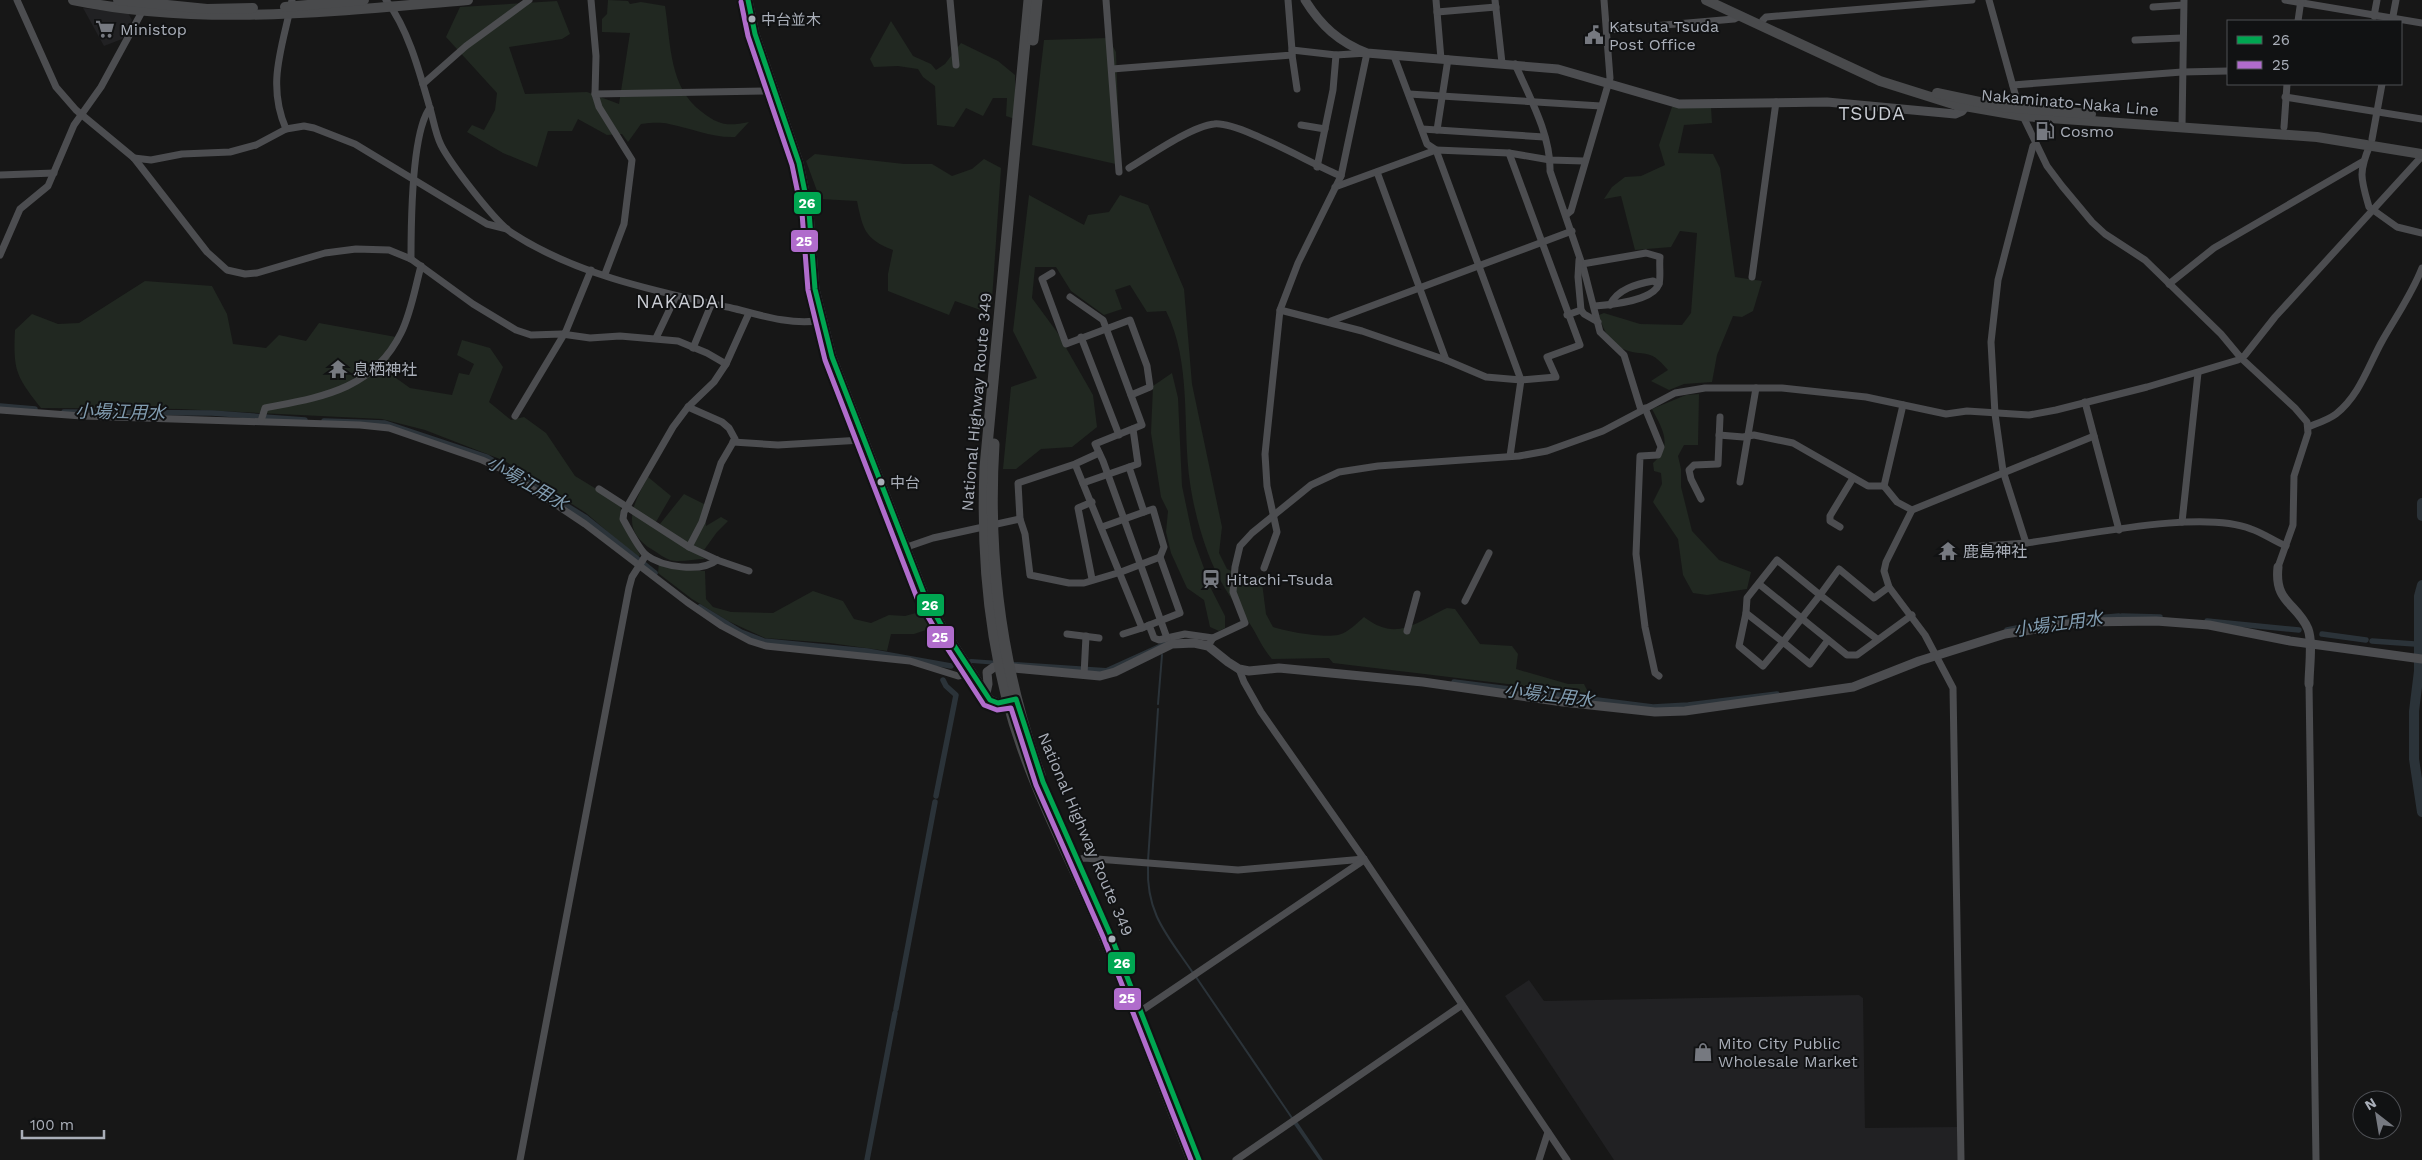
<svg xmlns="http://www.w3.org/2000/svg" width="2422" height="1160" font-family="'Work Sans','Noto Sans JP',sans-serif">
  <rect width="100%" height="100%" fill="#171717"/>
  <!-- built -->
  <g fill="#212123">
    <polygon points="83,8 128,13 132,20 122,39 104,46"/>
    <polygon points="1529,980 1544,1001 1859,995 1863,998 1865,1128 1957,1127 1958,1160 1614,1160 1505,996"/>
  </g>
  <!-- green -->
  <g fill="#212821">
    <path d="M608,0L628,1L630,4L641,2L665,6C671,44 669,88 702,112C720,126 728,126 749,122L735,137C712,138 691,128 669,124C660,122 650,123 641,124L628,142L622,134L607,135L578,119L572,131H548L537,167L503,153L467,132L472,125L484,130L495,110L497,93L446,37L460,7L557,1L570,34L562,39L509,47L525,94L587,92L619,104L630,33L602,32V19L607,14Z"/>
    <polygon points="891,21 913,56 931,64 936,70 945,64 961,43 998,61 1015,75 1015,119 1006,116 1007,98 993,98 983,116 966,108 954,127 937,125 935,86 923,77 918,69 898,66 874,67 870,59"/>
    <polygon points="1108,38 1116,52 1120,165 1032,145 1044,40"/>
    <path d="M1672,107H1711L1712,123L1684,125L1678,153L1713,154L1720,168L1735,277L1762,281L1753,311L1742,317L1733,316L1717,355L1712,382L1684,384L1669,390L1651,381L1668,370C1648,346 1645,358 1623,349C1610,344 1602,327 1599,315L1604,313L1640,324L1682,325L1691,313L1697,233L1680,231L1671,247L1635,250L1621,196L1604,199L1612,187L1625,177L1641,176L1665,165L1659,145Z"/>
    <path d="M815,154L904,164H932L952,176L972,169L984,159L1001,168L992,300L989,313L955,301L949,315L888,291V274L893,250C865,239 863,230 857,201L820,199L806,161Z"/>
    <path d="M1029,195L1084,225L1088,215L1109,212L1120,195L1148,205L1184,289L1192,384L1222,527L1219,553L1227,569L1249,578L1261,575L1266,614L1273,627C1288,632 1323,638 1338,635C1349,632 1356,624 1364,617C1396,642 1415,623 1447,608L1455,609L1480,644L1512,646L1518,654L1516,669L1568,684H1584L1589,694L1333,663L1329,658L1272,659C1262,648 1258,636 1250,624C1243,612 1233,602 1226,590C1207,560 1195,517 1190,483C1182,426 1192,363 1166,311L1147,312L1130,285L1115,290L1122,309L1104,315L1071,291L1056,267H1035L1032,298L1057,332L1093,395L1097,427L1072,447L1041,449L1016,469H1003L1011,387L1037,378L1013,331Z"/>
    <path d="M145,281L212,286L227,314L233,344L266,348L279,335L306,341L319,323L396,337L386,371L410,388L452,395L459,373L469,375L474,364L457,355L462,340L490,348L503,367L489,402L511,420L524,417L546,433L575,476L621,504L620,518L640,555L638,558L586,513L505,461L425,430L382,419L181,409L41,408C16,376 13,371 15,330L32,314L58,324L79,323Z"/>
    <polygon points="1172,373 1178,398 1182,486 1193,538 1205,571 1205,577 1225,616 1225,628 1219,631 1210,627 1204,600 1187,588 1171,553 1166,532 1168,511 1161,497 1151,433 1153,386"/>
    <path d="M1699,394L1698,445H1684L1678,456L1681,469V487L1692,531L1719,560L1751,572L1747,589L1707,595L1693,593L1683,575L1678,539L1653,502L1662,484L1661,473L1654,471L1653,463C1674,446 1662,428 1652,409L1686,395Z"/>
    <path d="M648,477L671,496L653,527L705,559C694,559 679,563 670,560C664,558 658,553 653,550C619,530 633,504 648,477Z"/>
    <polygon points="684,494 704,504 706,526 721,517 728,521 717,532 704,550 686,543 660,524"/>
    <polygon points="659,562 679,569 705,571 706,599 713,607 731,612 773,613 813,591 843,601 854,619 871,623 889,615 905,616 923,611 931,617 938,630 929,629 914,634 891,634 887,651 830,643 765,638 728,621 692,599 658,573"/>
  </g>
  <!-- water -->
  <g fill="#2b3339">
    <polygon points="1170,639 1172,641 1115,670 1099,673 972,663 956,667 944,667 945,663 955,664 971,659 1106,668"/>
    <polygon points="1296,1120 1323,1160 1319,1160 1293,1123"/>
  </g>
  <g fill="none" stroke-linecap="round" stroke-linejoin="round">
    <!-- stream -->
    <g stroke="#2b3339" stroke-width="2">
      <polyline points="1158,704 1162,655"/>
      <polyline points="1148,861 1158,709"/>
      <path d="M1148,867C1146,914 1168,936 1193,973"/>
      <polyline points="1196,977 1292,1118"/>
    </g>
    <!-- canal -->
    <g stroke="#2b3339" stroke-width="5.5">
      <polyline points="0,406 35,409"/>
      <polyline points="64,412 212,413 305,420"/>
      <polyline points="324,421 385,423 487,457 585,517 655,573"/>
      <polyline points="700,607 741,632 764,641 867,651 951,666"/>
      <polyline points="2122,616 2160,617"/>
      <polyline points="2207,621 2299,630"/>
      <polyline points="2007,630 2040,623 2119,616"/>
      <polyline points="2322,634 2366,640"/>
      <polyline points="2372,641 2415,644 2422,642"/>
      <polyline points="1454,682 1653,707 1688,705 1777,694"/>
      <polyline points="936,796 956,695 946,686 943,680"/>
      <polyline points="896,1009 935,802"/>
      <polyline points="867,1160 895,1013"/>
    </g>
    <!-- river -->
    <g stroke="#2b3339" stroke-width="10">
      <polyline points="2422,503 2422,516"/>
      <polyline points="2422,585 2419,596 2419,671 2414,711 2414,759 2422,812"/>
    </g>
    <!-- minor -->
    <g stroke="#4c4d50" stroke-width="7">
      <polyline points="17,0 56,87 76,110 134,158 207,252 227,270 245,274 257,273 325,253 356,249 389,250 411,259 473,304 516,330 531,335 562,334 590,338 620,336 678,341 707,353 726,364"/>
      <path d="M386,0C408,29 419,70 429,105C433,117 435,133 441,145C450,163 495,222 512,233C578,276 660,292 736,309C762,316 796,326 822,320"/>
      <polyline points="591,0 596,56 595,94 599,107 632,160 624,224 605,274"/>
      <polyline points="950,0 956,65"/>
      <polyline points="1106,0 1119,172"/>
      <polyline points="1288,0 1292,50"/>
      <polyline points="1436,0 1441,59"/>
      <polyline points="1495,0 1502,63"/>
      <polyline points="1989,0 2019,108 2047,166 2062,186 2092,222 2105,234 2145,260 2221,334 2241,358 2295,408 2307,422 2308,433 2294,476 2293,525 2278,567"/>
      <polyline points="2285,0 2422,23"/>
      <polyline points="2153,7 2183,5"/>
      <polyline points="1437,12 1496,7"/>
      <polyline points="2374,16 2377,0"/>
      <polyline points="1763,20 1766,17 1972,0"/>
      <polyline points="2298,21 2301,0"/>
      <polyline points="2392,21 2396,0"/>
      <polyline points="1607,30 1734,19 1740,16"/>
      <polyline points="2135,40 2182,38"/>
      <polyline points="1292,55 1297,89"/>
      <polyline points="1394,56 1427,144 1436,150 1521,380 1510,456"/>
      <path d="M1515,64C1529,96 1551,135 1550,171L1584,270L1600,332L1624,355L1641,410"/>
      <polyline points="1112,69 1292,55 1292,50 1336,55 1367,53 1341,176 1298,263 1280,310 1265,454 1267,486 1277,532 1264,568"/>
      <polyline points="423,84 466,46 529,0"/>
      <polyline points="2013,85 2182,72 2228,71"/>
      <polyline points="595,94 766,91 773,87"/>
      <polyline points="1409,94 1601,106"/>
      <polyline points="2285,97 2422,119"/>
      <polyline points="1301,125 1325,129"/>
      <polyline points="2182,127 2184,0"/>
      <polyline points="2284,127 2287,84"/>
      <path d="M286,129C266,83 283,46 292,0"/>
      <polyline points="1422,129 1544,137"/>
      <polyline points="1437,130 1448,59"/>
      <polyline points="2372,139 2382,84"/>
      <path d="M2036,144L2033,146L1998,280L1991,342L1995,414L2003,471L2026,543C2082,536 2201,509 2251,529C2263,533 2274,541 2286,546"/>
      <path d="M2370,145C2358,173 2361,179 2369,207L2397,227L2422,233"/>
      <polyline points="134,158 151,160 182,154 230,152 256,145 286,129 304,126 314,128 355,144 487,224 507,229"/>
      <polyline points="1317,167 1333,90 1336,55"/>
      <path d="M1129,168C1149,156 1192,126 1214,124C1238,121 1313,165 1341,176"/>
      <polyline points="1377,172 1446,360"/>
      <polyline points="0,175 54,173"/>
      <polyline points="1335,187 1436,150 1509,153 1550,160 1584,161"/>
      <polyline points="1566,215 1571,211 1610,78 1604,0"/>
      <polyline points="0,255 20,209 48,186 74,125 101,87 144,8"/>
      <path d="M411,259C411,227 411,132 430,108"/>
      <path d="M1582,264L1646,253L1660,257C1659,265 1661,277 1659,284C1653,301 1609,305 1595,306"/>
      <polyline points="1052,273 1042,279 1066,344 1130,320 1147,366 1150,387 1131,395"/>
      <polyline points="1752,277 1776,102"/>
      <polyline points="2169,284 2214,248 2362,162"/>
      <polyline points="1070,297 1103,320 1142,425 1095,444 1103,461 1167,638 1185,634 1213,638"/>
      <path d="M1610,305C1617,289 1637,284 1653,281L1659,284"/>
      <polyline points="1280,310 1362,331 1446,360 1486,377 1521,380 1556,377 1547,357 1580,345 1509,153"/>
      <polyline points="1581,310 1584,314 1598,322"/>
      <polyline points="1567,315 1581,310 1578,277 1579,260"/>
      <polyline points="1331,321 1572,231"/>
      <polyline points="1081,337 1119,435"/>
      <polyline points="656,338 676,296"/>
      <polyline points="693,348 711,305"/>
      <polyline points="2085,402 2119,530"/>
      <polyline points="1903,405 1884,486 1897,502 1912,510"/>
      <polyline points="688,407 722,422 729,428 735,439 721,463 702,522 689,547"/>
      <polyline points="1645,408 1661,447 1658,455 1640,456 1636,554 1645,627 1655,673 1659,676"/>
      <polyline points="0,410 82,416 360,425 389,428 482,460 504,470 585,524 687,602 722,626 750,641 766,646 910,661 958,676 972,673"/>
      <polyline points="515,416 566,331 591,270"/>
      <path d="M261,421L265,408C321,397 373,390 401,333C411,313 415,288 421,266"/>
      <path d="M2308,427C2318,423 2328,420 2336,414C2359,396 2368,367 2381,343C2395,318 2412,294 2422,268"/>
      <polyline points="1719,435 1743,437 1754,435 1793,443 1868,486 1884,486"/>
      <polyline points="733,442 778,445 862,440"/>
      <polyline points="1075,464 1142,628 1180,613 1160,557 1121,572 1084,583 1069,583 1030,575 1025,534 1020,519 1018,483 1075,464 1099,453"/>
      <polyline points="1740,482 1756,388"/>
      <polyline points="1083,483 1129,467"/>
      <polyline points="599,489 689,547 717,560 749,571"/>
      <polyline points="1701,499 1691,479 1689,470 1694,465 1718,464 1720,417"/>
      <polyline points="1092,502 1078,508 1092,579"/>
      <polyline points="1144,512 1153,509 1164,547 1160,557"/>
      <polyline points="2182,522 2198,373"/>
      <polyline points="1102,527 1144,512 1129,467 1138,464 1133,429"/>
      <polyline points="1840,527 1830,521 1830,516 1853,478"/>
      <polyline points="1971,547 2026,543"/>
      <polyline points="904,548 933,538 1020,519"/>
      <path d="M717,560C701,573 662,567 646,555C639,549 628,528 623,519L624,512L673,427L688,407L714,382L726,364L749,313"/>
      <polyline points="1759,584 1847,655 1857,655 1912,615"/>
      <polyline points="1465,601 1489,553"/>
      <polyline points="1746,613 1739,646 1763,666 1783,642 1810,664 1828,640"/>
      <polyline points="1149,625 1154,638 1159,640 1167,638"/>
      <polyline points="1407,631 1417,594"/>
      <polyline points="1067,634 1099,638"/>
      <polyline points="1123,634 1142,628"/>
      <polyline points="1877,639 1820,595 1783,642 1746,613 1747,598 1777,560 1820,595 1839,569 1874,598 1889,587"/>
      <polyline points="1208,646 1213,638 1245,623 1233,592 1235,567 1240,546 1252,533 1311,485 1339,472 1378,466 1519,456 1547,451 1603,431 1675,393 1705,388 1782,388 1866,397 1946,414 1967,411 2029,415 2056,410 2147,387 2238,360 2245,355 2275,317 2422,156"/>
      <polyline points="1239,669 1244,682 1261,712 1364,859 1567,1160"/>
      <polyline points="1084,675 1086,636"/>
      <polyline points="2309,684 2316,1160"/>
      <polyline points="1071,862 1084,858 1238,870 1364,859"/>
      <polyline points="1135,1015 1364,860"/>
      <polyline points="520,1160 629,588 632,577 646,555"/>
      <polyline points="1236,1160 1462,1005"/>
      <polyline points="1539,1160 1548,1132"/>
      <polyline points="1961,1160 1953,688 1925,635 1889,587 1884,571 1886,562 1912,510 2094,436"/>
    </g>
    <!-- tertiary -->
    <g stroke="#4c4d50" stroke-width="9">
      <polyline points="748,0 755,34 799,163 809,212 815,289 832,357 924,594 944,630 990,700 998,703 1013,700"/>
      <path d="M1305,0C1321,26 1339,42 1367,53L1558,69L1679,104L1827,102L1955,114L1962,111L1965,107"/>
      <path d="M2278,567C2274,603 2297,603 2308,629C2313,642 2309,669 2309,684"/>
      <polyline points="1014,668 1100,676 1115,672 1172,644 1194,643 1208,646 1228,662 1239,669 1249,671 1279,668 1423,682 1563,702 1655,712 1685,711 1853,687 1919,661 2005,634 2082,622 2156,621 2209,625 2290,641 2422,659"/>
      <polyline points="986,693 988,684 987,672 994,667"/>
    </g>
    <!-- primary -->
    <g stroke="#494a4c" stroke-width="10">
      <path d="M73,0C204,27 336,11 468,0"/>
      <polyline points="118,0 207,9 253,8"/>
      <polyline points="1706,0 1880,81 1953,104 2022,116 2317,137 2422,154"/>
      <polyline points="285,7 364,0"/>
      <polyline points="1937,93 2003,107 2091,114"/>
    </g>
    <!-- trunk -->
    <g stroke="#494a4c" stroke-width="11">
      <path d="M1029,0L985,467C981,565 991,665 1026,758C1047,816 1076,870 1100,927C1133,1004 1161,1083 1192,1160"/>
      <polyline points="1033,40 1037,0"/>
      <path d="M994,444C987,558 1001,668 1040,775"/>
    </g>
    <!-- bus-1 casing -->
    <g stroke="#111213" stroke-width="9">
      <polyline id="bus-1" points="748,0 755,34 799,163 809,212 815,289 832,357 924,594 944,630 990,700 998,703 1016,699 1043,782 1111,936 1199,1160"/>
    </g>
    <!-- bus-2 casing -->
    <g stroke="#111213" stroke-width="9">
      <polyline id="bus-2" points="741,2 748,36 792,165 802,213 808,290 825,360 917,598 938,634 984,705 997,710 1011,708 1036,785 1104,939 1191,1160"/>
    </g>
    <!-- bus-1 -->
    <use href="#bus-1" stroke="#00a651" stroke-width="5"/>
    <!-- bus-2 -->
    <use href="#bus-2" stroke="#b06ccc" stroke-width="5"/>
  </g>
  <!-- icons -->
  <defs>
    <g id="supermarket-bare" transform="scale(1.5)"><path d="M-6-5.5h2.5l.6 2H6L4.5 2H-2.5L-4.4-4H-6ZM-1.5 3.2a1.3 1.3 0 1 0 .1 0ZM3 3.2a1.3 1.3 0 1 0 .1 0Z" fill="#767980" stroke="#111213" stroke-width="2.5" paint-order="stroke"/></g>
    <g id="civic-bare" transform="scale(1.5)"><path d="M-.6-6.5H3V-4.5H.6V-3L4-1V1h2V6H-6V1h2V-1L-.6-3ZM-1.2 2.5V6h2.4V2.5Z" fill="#767980" stroke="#111213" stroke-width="2.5" paint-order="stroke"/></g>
    <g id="fuel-bare" transform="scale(1.5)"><path d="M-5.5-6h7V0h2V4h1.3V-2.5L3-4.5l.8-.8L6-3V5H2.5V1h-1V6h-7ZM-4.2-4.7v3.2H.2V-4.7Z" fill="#767980" stroke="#111213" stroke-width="2.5" paint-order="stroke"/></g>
    <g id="temple-bare" transform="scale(1.5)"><path d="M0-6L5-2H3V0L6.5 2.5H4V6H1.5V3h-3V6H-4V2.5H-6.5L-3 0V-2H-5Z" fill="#767980" stroke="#111213" stroke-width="2.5" paint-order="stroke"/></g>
    <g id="station-bare" transform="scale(1.5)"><path d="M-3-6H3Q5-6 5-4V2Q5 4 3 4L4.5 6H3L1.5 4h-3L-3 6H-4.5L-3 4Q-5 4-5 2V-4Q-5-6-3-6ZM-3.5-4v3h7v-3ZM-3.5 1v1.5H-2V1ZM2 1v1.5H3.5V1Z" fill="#767980" stroke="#111213" stroke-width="2.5" paint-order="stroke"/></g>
    <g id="shop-bare" transform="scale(1.5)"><path d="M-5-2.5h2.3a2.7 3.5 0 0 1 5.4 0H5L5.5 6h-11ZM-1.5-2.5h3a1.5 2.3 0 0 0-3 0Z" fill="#767980" stroke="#111213" stroke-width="2.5" paint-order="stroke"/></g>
  </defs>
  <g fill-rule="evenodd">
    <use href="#supermarket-bare" x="105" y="29"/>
    <use href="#civic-bare" x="1594" y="35"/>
    <use href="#fuel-bare" x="2045" y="131"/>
    <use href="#temple-bare" x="338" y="369"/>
    <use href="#temple-bare" x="1948" y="551"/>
    <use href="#station-bare" x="1211" y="579"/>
    <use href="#shop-bare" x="1703" y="1052"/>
  </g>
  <!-- markers -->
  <g fill="#a9aeb8" stroke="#111213" stroke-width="2">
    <circle cx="752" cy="19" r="4.5"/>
    <circle cx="881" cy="482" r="4.5"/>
    <circle cx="1112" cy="939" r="4.5"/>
  </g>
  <g text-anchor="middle" stroke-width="4" stroke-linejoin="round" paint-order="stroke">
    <!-- bus labels -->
    <g font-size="15" fill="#a9aeb8" stroke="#111213" text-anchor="start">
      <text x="761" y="25">中台並木</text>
      <text x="890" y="488">中台</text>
    </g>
    <!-- poi labels -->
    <g font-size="16" fill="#a9aeb8" stroke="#111213" text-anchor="start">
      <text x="1609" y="32">Katsuta Tsuda<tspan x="1609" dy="18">Post Office</tspan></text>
      <text x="120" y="35">Ministop</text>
      <text x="2060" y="137">Cosmo</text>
      <text x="353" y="375">息栖神社</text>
      <text x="1963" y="557">鹿島神社</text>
      <text x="1226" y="585">Hitachi-Tsuda</text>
      <text x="1718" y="1049">Mito City Public<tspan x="1718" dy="18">Wholesale Market</tspan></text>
    </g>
    <!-- street labels -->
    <g font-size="16" fill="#a9aeb8" stroke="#111213">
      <text transform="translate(2070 102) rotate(5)" y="6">Nakaminato-Naka Line</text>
      <text transform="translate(976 402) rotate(-85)" y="6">National Highway Route 349</text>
      <text transform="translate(1086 834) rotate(67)" y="6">National Highway Route 349</text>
    </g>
    <!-- water labels -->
    <g font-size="18" font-style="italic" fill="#829db1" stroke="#111213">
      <text transform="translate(120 412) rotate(1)" y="6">小場江用水</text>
      <text transform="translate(527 483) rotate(30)" y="6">小場江用水</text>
      <text transform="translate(2058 624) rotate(-8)" y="6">小場江用水</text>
      <text transform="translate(1549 695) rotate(7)" y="6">小場江用水</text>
    </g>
    <!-- quarter labels -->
    <g font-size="19" letter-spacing="1" fill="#cacdd4" stroke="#111213">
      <text x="1872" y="120">TSUDA</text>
      <text x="681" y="308">NAKADAI</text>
    </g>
  </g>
  <g stroke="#111213" stroke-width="2">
    <rect x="793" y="191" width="29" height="24" rx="5" fill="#00a651"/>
    <rect x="790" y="229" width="29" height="24" rx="5" fill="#b06ccc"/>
    <rect x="916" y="593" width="29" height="24" rx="5" fill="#00a651"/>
    <rect x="926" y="625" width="29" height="24" rx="5" fill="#b06ccc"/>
    <rect x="1107" y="951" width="29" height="24" rx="5" fill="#00a651"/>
    <rect x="1113" y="987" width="29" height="24" rx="5" fill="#b06ccc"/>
  </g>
  <g font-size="14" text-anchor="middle" font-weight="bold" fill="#fff">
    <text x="807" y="208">26</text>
    <text x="804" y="246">25</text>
    <text x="930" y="610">26</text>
    <text x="940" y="642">25</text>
    <text x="1122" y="968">26</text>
    <text x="1127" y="1003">25</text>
  </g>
  <!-- legend -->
  <rect x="2227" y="20" width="175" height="65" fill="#111213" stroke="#4e5055"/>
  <rect x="2237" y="36" width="25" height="8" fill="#00a651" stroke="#4e5055"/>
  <text x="2272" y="45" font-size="15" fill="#a9aeb8">26</text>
  <rect x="2237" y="61" width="25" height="8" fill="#b06ccc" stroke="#4e5055"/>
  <text x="2272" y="70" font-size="15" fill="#a9aeb8">25</text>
  <!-- north arrow -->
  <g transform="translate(2377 1115) rotate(329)"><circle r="24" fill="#111213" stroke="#4e5055"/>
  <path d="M0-4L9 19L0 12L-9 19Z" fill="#767980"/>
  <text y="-8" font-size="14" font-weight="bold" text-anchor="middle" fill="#a9aeb8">N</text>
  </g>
  <!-- scale -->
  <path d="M22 1130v8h82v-8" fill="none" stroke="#a9aeb8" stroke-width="2.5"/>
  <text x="30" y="1130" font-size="15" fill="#a9aeb8" stroke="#111213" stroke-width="4" paint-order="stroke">100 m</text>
</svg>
